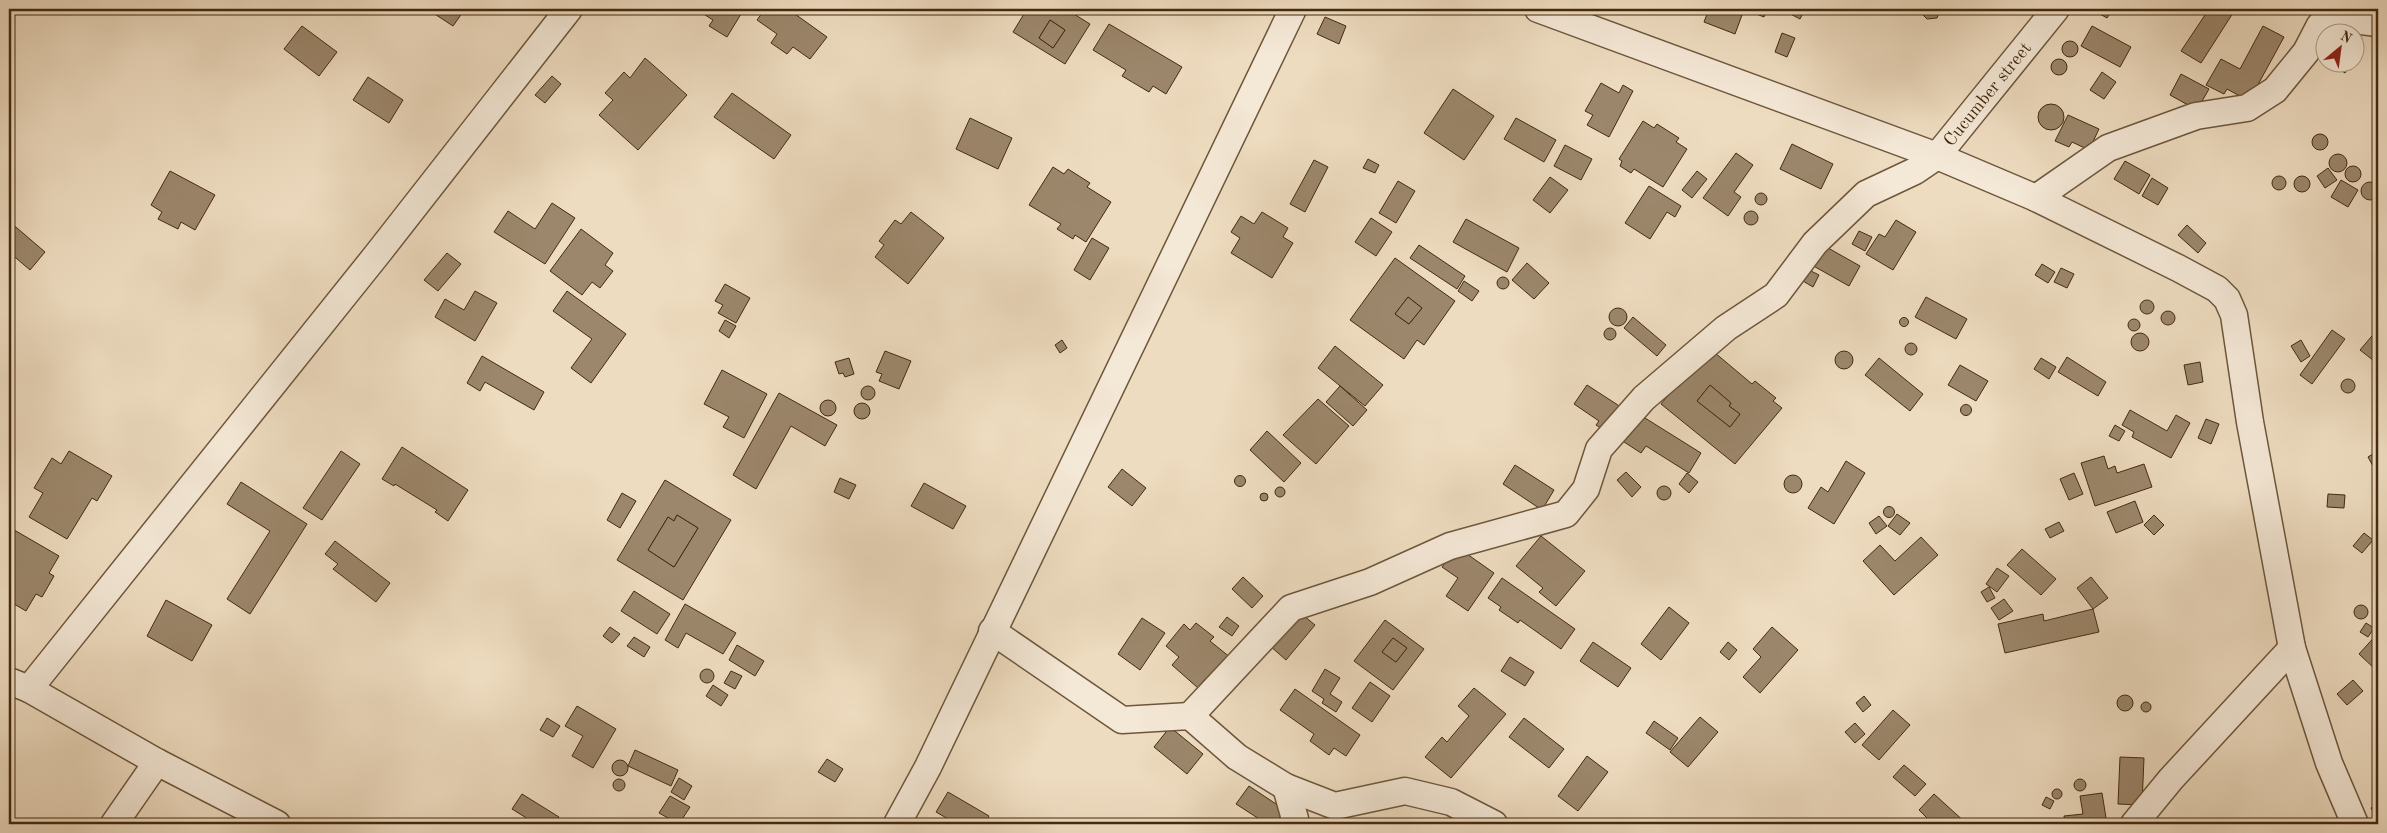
<svg xmlns="http://www.w3.org/2000/svg" width="2387" height="833" font-family="'Old Standard TT',serif">
  <rect width="100%" height="100%" fill="#eedcc0"/>
  <filter id="stains"><feTurbulence type="fractalNoise" baseFrequency=".004" numOctaves="4"/><feColorMatrix values="0 0 0 0 .2 0 0 0 0 .09 0 0 0 0 .02 0 0 0 .5 -.17"/></filter>
  <radialGradient id="worn" r=".72"><stop offset=".6" stop-color="#630" stop-opacity="0"/><stop offset="1" stop-color="#630" stop-opacity=".3"/></radialGradient>
  <!-- building -->
  <g fill="#9c876c" stroke="#432a10" fill-rule="evenodd">
    <polygon points="427,9 465,9 453,26"/>
    <polygon points="701,9 744,9 727,37 709,26 713,20 699,11"/>
    <polygon points="765,9 788,9 827,37 810,59 793,47 787,54 771,43 777,34 757,20"/>
    <path d="M1027,9H1066L1090,24L1065,64L1013,32ZM1050,20L1065,30L1053,48L1039,38Z"/>
    <polygon points="1709,9 1722,9 1742,15 1735,34 1704,22"/>
    <polygon points="1744,9 1767,9 1764,17"/>
    <polygon points="1781,9 1805,9 1800,19"/>
    <polygon points="1923,9 1939,9 1939,13 1937,18 1927,19 1923,15"/>
    <polygon points="2091,9 2113,9 2107,18"/>
    <polygon points="2209,9 2226,9 2233,13 2201,63 2181,51"/>
    <polygon points="1325,17 1346,26 1339,44 1317,34"/>
    <polygon points="1050,20 1065,30 1053,48 1039,38"/>
    <polygon points="1109,24 1182,67 1166,94 1153,86 1149,92 1122,76 1126,70 1093,50"/>
    <polygon points="302,26 337,52 319,76 284,49"/>
    <polygon points="2092,26 2131,47 2120,67 2081,46"/>
    <polygon points="2263,26 2284,37 2249,101 2227,89 2224,94 2206,85 2221,59 2240,69"/>
    <polygon points="1782,33 1795,38 1787,57 1775,52"/>
    <polygon points="2324,35 2324,60 2313,53"/>
    <circle cx="2070" cy="49" r="8"/>
    <polygon points="2354,43 2361,47 2354,58"/>
    <polygon points="645,58 687,95 638,150 599,115 613,100 605,93 624,72 630,78"/>
    <circle cx="2059" cy="67" r="8"/>
    <polygon points="2329,62 2351,62 2345,73"/>
    <polygon points="2102,72 2116,82 2104,99 2090,90"/>
    <polygon points="2181,74 2209,89 2197,110 2170,95"/>
    <polygon points="552,76 561,84 545,103 535,95"/>
    <polygon points="368,77 403,100 389,123 353,100"/>
    <polygon points="1601,83 1619,93 1623,85 1633,91 1609,137 1587,125 1593,115 1585,111"/>
    <polygon points="1453,89 1494,116 1464,160 1424,133"/>
    <polygon points="732,93 791,135 774,159 714,117"/>
    <circle cx="2051" cy="117" r="13"/>
    <polygon points="2068,115 2099,129 2089,150 2072,142 2069,147 2055,141"/>
    <polygon points="970,118 1012,138 998,169 956,149"/>
    <polygon points="1516,118 1556,140 1544,162 1504,139"/>
    <polygon points="1643,121 1654,128 1657,124 1679,138 1676,142 1687,149 1663,187 1634,169 1631,173 1620,166 1622,161 1619,159"/>
    <circle cx="2320" cy="142" r="8"/>
    <polygon points="1792,144 1833,164 1821,189 1780,169"/>
    <polygon points="1565,145 1592,159 1581,180 1554,166"/>
    <polygon points="1736,153 1753,165 1734,192 1741,197 1728,216 1703,198"/>
    <circle cx="2338" cy="163" r="9"/>
    <polygon points="1368,159 1379,165 1375,173 1363,168"/>
    <polygon points="1314,160 1328,167 1305,212 1290,204"/>
    <polygon points="2125,161 2150,175 2139,194 2114,179"/>
    <circle cx="2353" cy="174" r="8"/>
    <polygon points="1053,167 1064,174 1068,169 1090,183 1087,187 1111,202 1086,242 1075,235 1073,239 1057,229 1061,224 1029,205"/>
    <polygon points="2328,168 2337,180 2325,188 2317,176"/>
    <polygon points="170,171 215,195 195,230 181,222 178,229 158,219 162,212 151,205"/>
    <polygon points="1697,171 1707,179 1692,198 1682,190"/>
    <circle cx="2279" cy="183" r="7"/>
    <circle cx="2302" cy="184" r="8"/>
    <polygon points="1550,177 1568,190 1550,213 1533,200"/>
    <polygon points="2152,178 2168,188 2158,205 2142,196"/>
    <polygon points="2341,180 2358,190 2348,207 2331,197"/>
    <polygon points="1398,181 1415,191 1396,223 1379,213"/>
    <circle cx="2370" cy="191" r="9"/>
    <polygon points="1649,186 1681,206 1675,217 1667,212 1650,239 1625,223"/>
    <circle cx="1761" cy="199" r="6"/>
    <polygon points="552,203 575,218 545,264 494,232 508,211 535,229"/>
    <circle cx="1751" cy="218" r="7"/>
    <polygon points="911,212 944,238 908,284 875,257 884,245 879,241 895,220 901,224"/>
    <polygon points="1262,212 1288,228 1283,237 1293,243 1272,278 1231,253 1240,238 1231,232 1241,216 1254,224"/>
    <polygon points="1371,218 1392,232 1376,256 1355,242"/>
    <polygon points="1466,219 1519,248 1507,272 1453,242"/>
    <polygon points="1896,220 1916,232 1893,270 1866,254 1879,234 1885,237"/>
    <polygon points="10,222 45,252 30,270 9,252"/>
    <polygon points="2187,225 2206,243 2198,253 2178,235"/>
    <polygon points="581,229 613,253 605,265 613,271 600,288 592,282 582,295 550,271"/>
    <polygon points="1859,231 1872,237 1865,251 1852,244"/>
    <polygon points="1092,238 1109,248 1090,280 1074,270"/>
    <polygon points="1821,244 1860,266 1849,286 1810,264"/>
    <polygon points="1419,245 1465,276 1457,289 1410,258"/>
    <polygon points="447,253 461,264 438,291 424,280"/>
    <path d="M1395,258L1455,301L1424,345L1417,340L1404,359L1350,320ZM1408,297L1422,308L1409,324L1395,314Z"/>
    <polygon points="1527,263 1549,283 1534,299 1512,280"/>
    <polygon points="2042,264 2055,272 2048,283 2035,275"/>
    <polygon points="2061,268 2074,274 2067,288 2054,282"/>
    <polygon points="1809,270 1819,275 1813,287 1803,281"/>
    <circle cx="1503" cy="283" r="6"/>
    <polygon points="1464,281 1479,291 1472,301 1458,291"/>
    <polygon points="725,284 750,298 736,323 718,313 723,305 715,301"/>
    <polygon points="475,291 497,303 475,341 435,317 445,299 464,310"/>
    <polygon points="567,291 626,334 591,383 571,368 592,339 553,311"/>
    <polygon points="1408,297 1422,308 1409,324 1395,314"/>
    <polygon points="1926,297 1967,319 1956,339 1915,317"/>
    <circle cx="2147" cy="307" r="7"/>
    <circle cx="1618" cy="317" r="9"/>
    <circle cx="2168" cy="318" r="7"/>
    <polygon points="1633,317 1666,345 1657,356 1624,328"/>
    <circle cx="1904" cy="322" r="4.5"/>
    <circle cx="2134" cy="325" r="6"/>
    <polygon points="725,320 736,326 729,338 719,331"/>
    <circle cx="1610" cy="334" r="6"/>
    <polygon points="2332,330 2345,339 2312,384 2300,375"/>
    <polygon points="2377,330 2378,331 2378,364 2360,350"/>
    <circle cx="2140" cy="342" r="9"/>
    <polygon points="1062,340 1067,348 1060,353 1055,345"/>
    <polygon points="2301,340 2310,356 2301,362 2291,346"/>
    <circle cx="1911" cy="349" r="6"/>
    <polygon points="1335,346 1383,385 1365,406 1318,368"/>
    <path d="M1708,347L1752,384L1755,381L1776,398L1773,401L1782,408L1735,464L1661,404ZM1710,385L1731,403L1729,406L1740,414L1730,427L1697,401Z"/>
    <circle cx="1844" cy="360" r="9"/>
    <polygon points="885,351 911,361 899,389 879,381 882,374 876,372"/>
    <polygon points="482,356 544,392 534,410 485,382 480,391 467,383"/>
    <polygon points="2067,357 2106,382 2098,396 2058,372"/>
    <polygon points="849,358 854,374 845,377 843,373 839,374 835,362"/>
    <polygon points="1879,358 1923,394 1910,411 1865,375"/>
    <polygon points="2041,358 2056,367 2049,379 2034,369"/>
    <polygon points="2200,362 2203,382 2188,385 2184,365"/>
    <polygon points="1960,365 1988,381 1976,401 1948,385"/>
    <polygon points="722,370 767,394 744,438 723,427 729,417 704,404"/>
    <circle cx="2348" cy="386" r="7"/>
    <polygon points="1587,385 1624,409 1608,433 1596,425 1599,421 1574,404"/>
    <polygon points="1710,385 1731,403 1729,406 1740,414 1730,427 1697,401"/>
    <polygon points="1340,386 1367,410 1353,426 1326,402"/>
    <circle cx="868" cy="393" r="7"/>
    <polygon points="779,393 837,425 825,446 791,426 756,489 733,475"/>
    <polygon points="1318,399 1349,426 1316,464 1283,435"/>
    <circle cx="828" cy="408" r="8"/>
    <circle cx="862" cy="411" r="8"/>
    <circle cx="1966" cy="410" r="5.5"/>
    <polygon points="2130,410 2167,431 2176,415 2190,423 2171,458 2132,437 2134,432 2122,425"/>
    <polygon points="1637,413 1701,453 1689,473 1646,446 1641,453 1621,440"/>
    <polygon points="2206,419 2219,424 2211,444 2198,438"/>
    <polygon points="2115,425 2125,431 2119,441 2109,436"/>
    <polygon points="1267,431 1301,463 1284,482 1250,450"/>
    <polygon points="402,447 468,490 448,521 435,512 437,510 395,484 394,486 382,479"/>
    <polygon points="69,451 112,476 97,501 92,498 67,539 29,517 43,493 34,488 52,458 61,464"/>
    <polygon points="341,451 360,464 322,520 303,508"/>
    <polygon points="2378,451 2378,465 2374,468 2368,457"/>
    <polygon points="2104,456 2108,469 2115,466 2117,473 2144,464 2152,487 2095,506 2081,463"/>
    <polygon points="1846,461 1865,473 1834,524 1808,508 1821,487 1828,492"/>
    <polygon points="1515,465 1554,490 1542,510 1503,484"/>
    <polygon points="1122,469 1146,488 1132,506 1108,487"/>
    <polygon points="1626,472 1641,487 1632,497 1617,480"/>
    <polygon points="1687,473 1698,482 1689,493 1679,484"/>
    <polygon points="2074,473 2083,494 2069,500 2060,479"/>
    <circle cx="1793" cy="484" r="9"/>
    <circle cx="1240" cy="481" r="5.5"/>
    <polygon points="840,478 856,485 849,499 834,492"/>
    <path d="M665,480L731,520L683,600L617,560ZM677,515L698,528L674,567L648,550L668,517L674,521Z"/>
    <polygon points="241,482 307,524 250,614 227,599 270,531 227,504"/>
    <polygon points="924,483 966,506 953,529 911,506"/>
    <circle cx="1664" cy="493" r="7"/>
    <circle cx="1280" cy="492" r="5"/>
    <circle cx="1264" cy="497" r="4"/>
    <polygon points="622,493 636,501 620,528 607,520"/>
    <polygon points="2328,494 2345,495 2344,508 2327,507"/>
    <polygon points="2135,501 2143,522 2116,533 2107,512"/>
    <circle cx="1889" cy="512" r="5.5"/>
    <polygon points="1897,514 1910,523 1900,535 1888,526"/>
    <polygon points="677,515 698,528 674,567 648,550 668,517 674,521"/>
    <polygon points="2154,515 2164,525 2154,535 2144,525"/>
    <polygon points="1879,516 1887,526 1876,534 1869,523"/>
    <polygon points="2059,522 2064,531 2050,538 2045,529"/>
    <polygon points="9,527 59,556 49,573 54,576 42,597 36,594 26,611 9,601"/>
    <polygon points="2364,533 2373,540 2362,553 2353,546"/>
    <polygon points="1541,536 1585,571 1556,606 1539,592 1543,588 1516,566"/>
    <polygon points="1921,537 1938,555 1894,595 1863,561 1880,545 1895,561"/>
    <polygon points="335,541 390,583 376,602 333,569 338,564 325,554"/>
    <polygon points="1457,547 1494,573 1468,611 1446,596 1458,578 1442,567"/>
    <polygon points="2022,549 2056,579 2041,595 2007,565"/>
    <polygon points="1997,568 2009,576 1997,592 1986,584"/>
    <polygon points="1243,577 1263,596 1252,608 1232,589"/>
    <polygon points="2091,577 2108,598 2093,609 2077,588"/>
    <polygon points="1502,578 1575,629 1561,649 1520,620 1518,623 1499,610 1501,607 1488,598"/>
    <polygon points="1989,587 1995,598 1987,602 1981,592"/>
    <polygon points="634,591 670,614 657,634 621,611"/>
    <polygon points="2004,599 2013,611 1999,620 1991,608"/>
    <polygon points="166,600 212,625 192,661 147,636"/>
    <polygon points="685,604 736,633 723,654 686,633 678,648 665,640"/>
    <circle cx="2361" cy="612" r="7"/>
    <polygon points="1669,607 1689,623 1661,660 1641,644"/>
    <polygon points="2093,609 2099,632 2005,653 1998,624 2043,614 2044,621"/>
    <polygon points="1298,611 1315,625 1286,660 1269,645"/>
    <polygon points="1227,617 1239,626 1232,636 1219,627"/>
    <polygon points="1142,618 1165,633 1140,670 1118,654"/>
    <path d="M1385,620L1424,649L1393,690L1354,661ZM1393,638L1407,648L1396,662L1382,652Z"/>
    <polygon points="1196,623 1214,637 1210,641 1231,658 1210,683 1205,679 1198,688 1172,665 1179,657 1166,646 1184,624 1190,630"/>
    <polygon points="2366,623 2374,628 2368,637 2360,632"/>
    <polygon points="610,627 620,634 612,643 603,636"/>
    <polygon points="1772,627 1798,650 1760,693 1743,677 1761,657 1753,649"/>
    <polygon points="2378,633 2378,666 2375,669 2359,654"/>
    <polygon points="634,637 650,647 644,657 627,646"/>
    <polygon points="1393,638 1407,648 1396,662 1382,652"/>
    <polygon points="1593,642 1631,668 1618,687 1580,661"/>
    <polygon points="1728,642 1737,650 1729,660 1720,652"/>
    <polygon points="737,645 764,661 755,676 729,660"/>
    <polygon points="1510,657 1534,672 1525,686 1501,671"/>
    <circle cx="707" cy="676" r="7"/>
    <polygon points="1325,669 1340,678 1330,694 1342,702 1336,712 1322,703 1324,699 1312,691"/>
    <polygon points="731,671 742,676 735,689 724,683"/>
    <polygon points="2353,680 2363,691 2347,705 2337,694"/>
    <polygon points="1370,682 1390,696 1372,722 1352,708"/>
    <polygon points="713,685 728,695 721,706 706,696"/>
    <polygon points="1474,688 1506,714 1451,778 1425,757 1442,737 1447,742 1469,716 1458,706"/>
    <polygon points="1295,689 1360,735 1346,756 1334,748 1329,755 1310,741 1314,734 1280,710"/>
    <circle cx="2125" cy="703" r="8"/>
    <polygon points="1864,696 1871,705 1863,712 1856,703"/>
    <circle cx="2146" cy="707" r="5"/>
    <polygon points="577,706 616,729 593,768 572,756 583,736 565,726"/>
    <polygon points="1893,710 1910,725 1879,760 1862,745"/>
    <polygon points="1700,717 1718,732 1688,767 1670,752"/>
    <polygon points="547,718 560,726 553,737 540,730"/>
    <polygon points="1524,718 1564,749 1549,768 1509,737"/>
    <polygon points="1654,721 1678,738 1670,750 1646,733"/>
    <polygon points="1855,723 1865,734 1855,743 1845,732"/>
    <polygon points="1170,727 1203,754 1187,774 1154,747"/>
    <polygon points="635,750 678,770 671,786 628,766"/>
    <polygon points="1587,756 1608,772 1578,811 1558,796"/>
    <polygon points="2120,757 2144,758 2142,805 2118,804"/>
    <polygon points="827,759 843,769 835,782 818,772"/>
    <circle cx="620" cy="768" r="8"/>
    <polygon points="1904,765 1926,784 1915,796 1893,777"/>
    <polygon points="679,778 692,786 684,800 671,792"/>
    <circle cx="619" cy="785" r="6"/>
    <circle cx="2080" cy="785" r="6"/>
    <polygon points="1249,786 1285,810 1276,824 1267,824 1236,804"/>
    <circle cx="2057" cy="794" r="5"/>
    <polygon points="948,792 989,816 984,824 957,824 936,812"/>
    <polygon points="2102,793 2107,824 2065,824 2064,816 2083,814 2080,796"/>
    <polygon points="522,794 559,817 554,824 536,824 512,809"/>
    <polygon points="1934,794 1967,824 1933,824 1919,810"/>
    <polygon points="670,796 690,807 679,824 659,813"/>
    <polygon points="2046,797 2054,801 2050,809 2042,805"/>
    <polygon points="2378,803 2378,819 2371,808"/>
  </g>
  <g fill="none" stroke-linecap="round" stroke-linejoin="round">
    <!-- street casing -->
    <g stroke="#6e563c" stroke-width="29">
      <g id="street">
        <polyline points="1538,9 1937,156 2036,198 2178,268 2217,289 2227,299 2234,315 2250,422 2292,648 2329,763 2355,824"/>
        <polyline points="2036,198 2108,148 2196,116 2247,108 2275,90 2306,52 2320,25 2336,18 2378,23"/>
        <polyline points="992,631 1122,720 1190,716 1237,757 1286,787 1335,806 1405,791 1451,802 1494,824"/>
        <polyline points="9,681 29,689 379,252 569,9"/>
        <polyline points="29,689 157,762 277,824"/>
        <polyline points="1190,716 1291,608 1370,582 1450,546 1566,514 1586,489 1599,449 1644,398 1726,328 1776,295 1815,243 1866,194 1915,171 1937,156 2056,9"/>
        <polyline points="1286,787 1295,819 1292,824"/>
        <polyline points="114,824 157,762"/>
        <polyline points="897,824 928,767 1293,9"/>
        <polyline points="2134,824 2171,779 2292,648"/>
      </g>
    </g>
    <!-- street -->
    <use href="#street" stroke="#f4e8d6" stroke-width="26"/>
  </g>
  <g text-anchor="middle" stroke-width="5" stroke-linejoin="round" paint-order="stroke">
    <!-- street labels -->
    <g font-size="18" fill="#432a10" stroke="#f4e8d6">
      <text transform="translate(1987 94) rotate(-51)" y="6">Cucumber street</text>
    </g>
  </g>
  <!-- margin -->
  <rect width="2387" height="833" fill="none" stroke="#eedcc0" stroke-width="30"/>
  <rect x="10" y="10" width="2367" height="813" fill="none" stroke="#432a10" stroke-width="2.5"/>
  <rect x="15" y="15" width="2357" height="803" fill="none" stroke="#432a10"/>
  <!-- north arrow -->
  <g transform="translate(2340 48) rotate(29)"><circle r="24" fill="#f4e8d6" stroke="#ad9c87"/>
  <path d="M0-4L9 19L0 12L-9 19Z" fill="#8f2418"/>
  <text y="-8" font-size="14" font-weight="bold" text-anchor="middle" fill="#432a10">N</text>
  </g>
  <rect width="100%" height="100%" filter="url(#stains)"/>
  <rect width="100%" height="100%" fill="url(#worn)"/>
</svg>
